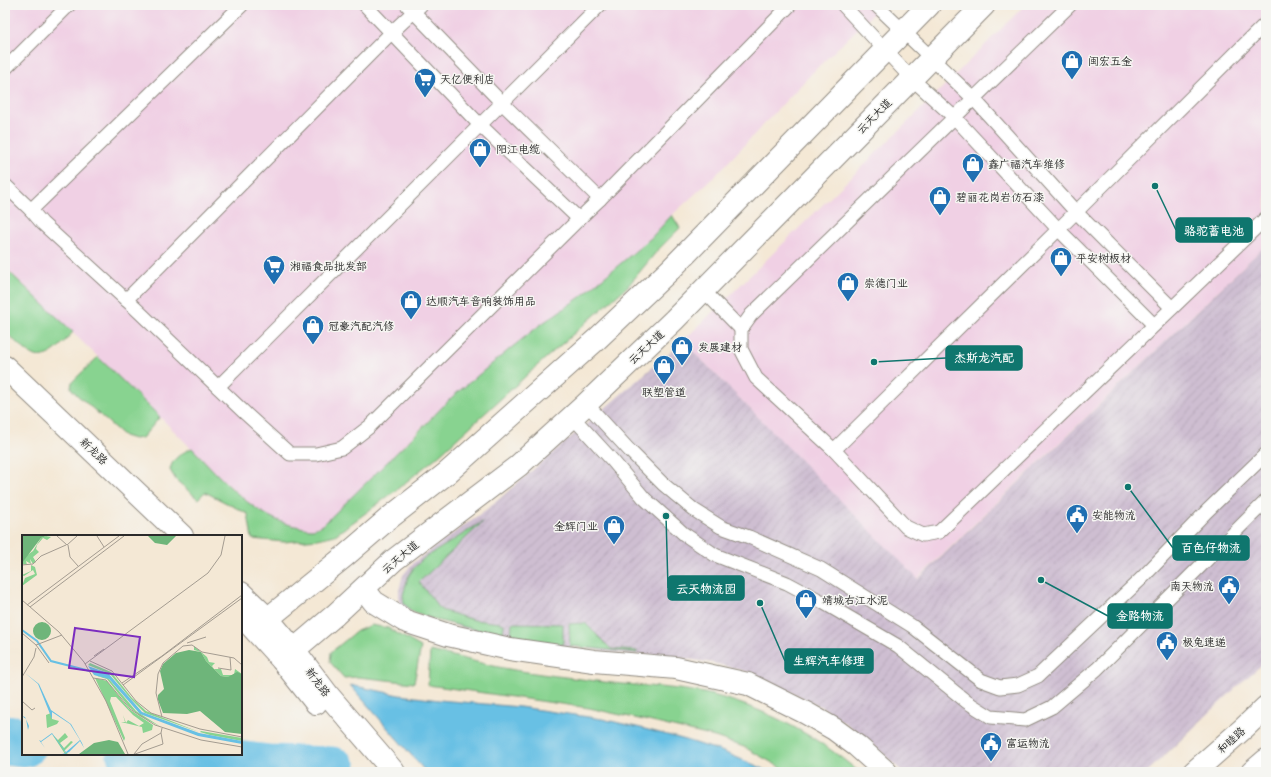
<svg xmlns="http://www.w3.org/2000/svg" width="1271" height="777" font-family="Delius,'LXGW WenKai TC',sans-serif">
  <defs>
    <pattern id="industrial-furrows" width="10" height="10" patternUnits="userSpaceOnUse"><rect width="10" height="10" fill="#cebed1"/><path d="M-1 1l2-2M0 10L10 0M9 11l2-2" fill="none" stroke="#b1a3b4"/></pattern>
  </defs>
  <rect width="100%" height="100%" fill="#f6f6f2"/>
  <filter id="ink" filterUnits="userSpaceOnUse"><feTurbulence type="fractalNoise" baseFrequency=".025" numOctaves="2"/><feDisplacementMap in="SourceGraphic" scale="8" xChannelSelector="R" yChannelSelector="G"/><feConvolveMatrix kernelMatrix="1 2 1 2 8 2 1 2 1" color-interpolation-filters="sRGB"/></filter>
  <filter id="wash" filterUnits="userSpaceOnUse"><feTurbulence type="fractalNoise" baseFrequency=".012" numOctaves="4" result="noise"/><feDisplacementMap in="SourceGraphic" scale="16" xChannelSelector="R" yChannelSelector="G"/><feGaussianBlur stdDeviation="0.9" result="paint"/><feColorMatrix in="noise" values="0 0 0 0 0 0 0 0 0 0 0 0 0 0 0 0 0 1.4 0 .05"/><feComposite in="paint" operator="in"/></filter>
  <g filter="url(#wash)">
    <rect width="100%" height="100%" fill="#f4e8d5"/>
    <!-- built -->
    <g fill="#f0d0e4">
      <polygon points="5,5 882,5 815,70 715,176 672,215 651,238 579,298 540,325 452,397 337,512 323,525 312,529 292,526 272,519 251,505 219,476 160,417 5,267"/>
      <polygon points="1025,5 1266,5 1266,245 917,579 683,341 914,116"/>
    </g>
    <!-- industrial -->
    <polygon fill="url(#industrial-furrows)" points="1266,245 1266,661 1242,682 1147,772 903,772 862,735 822,707 751,673 713,663 688,659 613,653 581,648 560,647 465,629 410,612 399,603 399,590 403,575 414,562 491,506 683,341 918,579"/>
    <!-- green -->
    <g fill="#88d390" stroke="#5a7f5e">
      <path d="M672,215L680,228L657,251L628,286L538,365L438,456L395,491L359,518L335,535L318,539L284,542L252,539L248,514L205,492L198,499L176,480L170,470C172,458 182,453 192,448C222,479 256,520 300,527C303,528 308,529 312,529C315,529 320,526 323,525L421,429L452,397L511,348L540,325L579,298L614,269L651,238Z"/>
      <path d="M7,270L73,332C64,342 50,360 35,356C29,355 11,337 5,332V272Z"/>
      <polygon points="98,357 160,417 142,438 134,439 124,436 76,394 71,388 72,382"/>
      <polygon points="484,521 419,582 441,610 474,620 501,623 504,624 503,635 465,627 436,620 411,611 404,603 403,595 408,577 414,568 423,559"/>
      <polygon points="512,623 563,624 563,645 511,636"/>
      <polygon points="585,623 611,649 637,651 637,653 570,646 569,624"/>
      <polygon points="371,625 388,628 421,647 414,683 358,677 344,678 330,662 331,652 357,631"/>
      <path d="M430,651C450,655 469,660 489,665C524,673 560,676 596,681C632,686 669,686 704,693C761,706 815,734 859,772H789L744,747L715,737L648,721L589,708L428,685Z"/>
    </g>
    <!-- water -->
    <polygon fill="#67c0e4" stroke="#497688" points="350,685 399,695 439,700 520,707 602,719 641,728 686,740 721,751 762,768 768,772 426,772"/>
    <g fill="none" stroke-linecap="round" stroke-linejoin="round">
      <!-- river -->
      <g stroke="#67c0e4" stroke-width="51">
        <polyline points="5,740 23,742"/>
        <polyline points="132,754 269,770 332,772"/>
      </g>
    </g>
  </g>
  <g filter="url(#ink)">
    <g fill="none" stroke-linecap="round" stroke-linejoin="round">
      <!-- service casing -->
      <g stroke="#908a80" stroke-width="15">
        <g id="service">
          <polyline points="365,5 480,125 579,219"/>
          <polyline points="407,5 502,103 600,199"/>
          <polyline points="843,5 911,78 955,118 1058,229 1154,325"/>
          <polyline points="876,5 974,99 1076,212 1172,308"/>
          <polyline points="1070,5 751,315 741,329 741,349 756,378 834,450 906,527 923,535 939,532 1266,218"/>
          <polyline points="5,69 69,5"/>
          <polyline points="5,185 31,210 42,223 134,307 246,414 290,454 316,454 342,448 369,427 579,219 600,199 790,5"/>
          <polyline points="31,210 242,5"/>
          <polyline points="703,290 741,329"/>
          <polyline points="126,300 392,32 421,5"/>
          <polyline points="218,387 600,5"/>
          <polyline points="584,406 593,411 630,451 663,484 694,510 721,527 749,537 821,569 912,626 981,680 1000,687 1018,685 1038,676 1141,579 1207,511 1266,454"/>
          <polyline points="569,419 579,424 613,461 644,498 684,534 715,555 787,583 819,600 898,646 967,702 991,717 1025,720 1052,707 1097,669 1266,501"/>
          <polyline points="834,450 1076,212 1266,23"/>
        </g>
      </g>
      <!-- minor casing -->
      <g stroke="#908a80" stroke-width="24">
        <polyline id="minor" points="364,589 374,602 405,621 448,635 510,649 594,661 676,668 748,684 806,713 834,729 857,746 886,772"/>
      </g>
      <!-- tertiary casing -->
      <g stroke="#908a80" stroke-width="24">
        <g id="tertiary">
          <polyline points="1194,772 1245,727 1266,707"/>
          <polyline points="1252,772 1266,760"/>
        </g>
      </g>
      <!-- secondary casing -->
      <g stroke="#908a80" stroke-width="24">
        <g id="secondary">
          <polyline points="255,629 345,556 388,519 447,473 597,339 672,268 929,5"/>
          <polyline points="282,660 335,615 394,560 518,466 584,406 674,320 984,5"/>
        </g>
      </g>
      <!-- primary casing -->
      <g stroke="#908a80" stroke-width="24">
        <g id="primary">
          <polyline points="5,367 182,536"/>
          <polyline points="241,593 268,619 294,650 328,695 394,772"/>
          <polyline points="241,615 282,660 316,703"/>
        </g>
      </g>
      <!-- service -->
      <use href="#service" stroke="#fff" stroke-width="13"/>
      <!-- minor -->
      <use href="#minor" stroke="#fff" stroke-width="22"/>
      <!-- tertiary -->
      <use href="#tertiary" stroke="#fff" stroke-width="22"/>
      <!-- secondary -->
      <use href="#secondary" stroke="#fff" stroke-width="22"/>
      <!-- primary -->
      <use href="#primary" stroke="#fff" stroke-width="22"/>
    </g>
  </g>
  <!-- icons -->
  <defs>
    <g id="shop-pin" transform="scale(1.15)"><path d="M0 17L-7.5 6A9.5 9.5 0 1 1 7.5 6Z" fill="#1f6fb2" stroke="#f6f6f2"/><path d="M-5-2.5h2.3a2.7 3.5 0 0 1 5.4 0H5L5.5 6h-11ZM-1.5-2.5h3a1.5 2.3 0 0 0-3 0Z" fill="#fff"/></g>
    <g id="supermarket-pin" transform="scale(1.15)"><path d="M0 17L-7.5 6A9.5 9.5 0 1 1 7.5 6Z" fill="#1f6fb2" stroke="#f6f6f2"/><path d="M-6-5.5h2.5l.6 2H6L4.5 2H-2.5L-4.4-4H-6ZM-1.5 3.2a1.3 1.3 0 1 0 .1 0ZM3 3.2a1.3 1.3 0 1 0 .1 0Z" fill="#fff"/></g>
    <g id="civic-pin" transform="scale(1.15)"><path d="M0 17L-7.5 6A9.5 9.5 0 1 1 7.5 6Z" fill="#1f6fb2" stroke="#f6f6f2"/><path d="M-.6-6.5H3V-4.5H.6V-3L4-1V1h2V6H-6V1h2V-1L-.6-3ZM-1.2 2.5V6h2.4V2.5Z" fill="#fff"/></g>
  </defs>
  <g fill-rule="evenodd">
    <use href="#shop-pin" x="1072" y="61"/>
    <use href="#supermarket-pin" x="425" y="79"/>
    <use href="#shop-pin" x="480" y="149"/>
    <use href="#shop-pin" x="973" y="164"/>
    <use href="#shop-pin" x="940" y="197"/>
    <use href="#shop-pin" x="1061" y="258"/>
    <use href="#supermarket-pin" x="274" y="266"/>
    <use href="#shop-pin" x="848" y="283"/>
    <use href="#shop-pin" x="411" y="301"/>
    <use href="#shop-pin" x="313" y="326"/>
    <use href="#shop-pin" x="682" y="347"/>
    <use href="#shop-pin" x="664" y="366"/>
    <use href="#civic-pin" x="1077" y="515"/>
    <use href="#shop-pin" x="614" y="526"/>
    <use href="#civic-pin" x="1229" y="586"/>
    <use href="#shop-pin" x="806" y="600"/>
    <use href="#civic-pin" x="1167" y="642"/>
    <use href="#civic-pin" x="991" y="743"/>
  </g>
  <g text-anchor="middle" stroke-width="3" stroke-linejoin="round" paint-order="stroke">
    <!-- poi labels -->
    <g font-size="11" fill="#2b2b2b" stroke="#f6f6f2" text-anchor="start">
      <text x="1088" y="65">闽宏五金</text>
      <text x="440" y="83">天亿便利店</text>
      <text x="496" y="153">阳江电缆</text>
      <text x="988" y="168">鑫广福汽车维修</text>
      <text x="956" y="201">碧丽花岗岩仿石漆</text>
      <text x="1076" y="262">平安树板材</text>
      <text x="290" y="270">湘福食品批发部</text>
      <text x="864" y="287">崇德门业</text>
      <text x="426" y="305">达顺汽车音响装饰用品</text>
      <text x="328" y="330">冠豪汽配汽修</text>
      <text x="698" y="351">发展建材</text>
      <text x="664" y="396" text-anchor="middle">联塑管道</text>
      <text x="1092" y="519">安能物流</text>
      <text x="598" y="530" text-anchor="end">金辉门业</text>
      <text x="1214" y="590" text-anchor="end">南天物流</text>
      <text x="822" y="604">靖城右江水泥</text>
      <text x="1182" y="646">极兔速递</text>
      <text x="1006" y="747">富运物流</text>
    </g>
    <!-- street labels -->
    <g font-size="11" fill="#2b2b2b" stroke="#f6f6f2">
      <text transform="translate(874 116) rotate(-45)" y="4">云天大道</text>
      <text transform="translate(646 347) rotate(-43)" y="4">云天大道</text>
      <text transform="translate(94 451) rotate(44)" y="4">新龙路</text>
      <text transform="translate(400 557) rotate(-40)" y="4">云天大道</text>
      <text transform="translate(318 682) rotate(53)" y="4">新龙路</text>
      <text transform="translate(1231 740) rotate(-42)" y="4">和睦路</text>
    </g>
  </g>
  <!-- overview -->
  <g transform="translate(22 535)">
    <rect width="220" height="220" fill="#f4e8d5"/>
    <path d="M24,1L29,2L25,5L21,3L15,10L14,14L17,17L11,22L14,27L11,29L8,24L9,29L4,26L5,30L0,29L1,23L11,16L19,3ZM9,30L13,32L15,40L0,51L3,43L13,39L11,35L2,41L0,40L9,36ZM172,111L185,122L187,127L193,128L190,131L192,134H199L201,140H212L213,134L220,139L214,138L212,141L206,142L199,141L184,126L179,117L172,115ZM68,128L89,137L110,163L124,176L177,197L123,178L109,164L88,139L66,130ZM72,140L86,143L114,176L139,192L118,181L107,172L85,144ZM73,143L85,146L107,174L131,190L130,195L121,198L120,192L99,187H103L101,180L104,188L106,185L117,191L122,188L111,180L94,162H89L88,166L103,203L102,206ZM29,178L30,184L37,186L35,189L25,193L24,180ZM179,196L220,203V206L188,200L178,197ZM43,198L46,202L38,208L42,213L49,206L51,207L42,216L46,219H43L30,199L36,205Z" fill="#88d390"/>
    <path d="M0,1H24L19,3L0,28ZM126,1H154L145,10L133,8ZM11 96a9 9 0 1 1 18 0a9 9 0 1 1-18 0ZM167,115L179,117L184,126L199,141L206,142L215,137L220,139V199L203,197L178,176L165,179L141,178L136,165V160L142,154L138,136L141,129L154,118ZM87,205L96,207L103,219H57L72,208Z" fill="#6eb57a"/>
    <path d="M66,131L86,138L120,177L177,198L176,201L118,179L87,144L72,140ZM3,138L17,149L29,175L49,189L60,208L62,213L58,206L47,217L43,219H40L44,218L30,199L26,202L19,207L23,213L17,205H14L6,195L4,184L0,181L3,182L7,191L6,195L14,205H17L19,206L30,198L44,217L58,205L48,189L30,177V184L16,149ZM177,198L220,206V209L176,201Z" fill="#67c0e4"/>
    <path fill="none" stroke="#67c0e4" stroke-width="2" d="M0,95L15,106L29,126L68,136"/>
    <path fill="none" stroke="#a49c91" stroke-width="1" d="M35,1L45,10L55,1M75,1L82,12M46,10L48,22L56,31M0,30L11,29L19,21L44,10M0,65L37,97L62,127L84,166L106,219M5,70L97,1M8,72L102,1M0,98L14,110M165,108L184,102M72,121L82,114M68,126L90,136L114,166L129,178L178,194L220,202M27,128L14,110L40,100M63,129L186,38L199,20L203,1M196,133L209,135L208,122M0,142L12,122L14,113M71,143L84,145L108,174L133,190L179,205L220,212M100,148L140,121L220,60M101,150L220,63M0,166L10,175L13,173M140,182L134,158L136,139L141,128L161,111L170,110L180,117L212,123L220,130M112,219L120,209L139,198L140,193M113,219L141,209L139,198"/>
    <path fill="#7b2cbf" fill-opacity="0.15" stroke="#7b2cbf" stroke-width="2" d="M53,93L118,102L112,142L47,133Z"/>
    <rect width="220" height="220" fill="none" stroke="#2b2b2b" stroke-width="2"/>
  </g>
  <!-- callouts -->
  <path fill="none" stroke="#0f766e" stroke-width="1.5" d="M1155 186L1176 230M874 362L946 358M1128 487L1173 548M666 516L668 588M1041 580L1108 616M760 603L785 661"/>
  <g fill="#0f766e" stroke="#f6f6f2" stroke-width="1.5">
    <circle cx="1155" cy="186" r="4"/>
    <circle cx="874" cy="362" r="4"/>
    <circle cx="1128" cy="487" r="4"/>
    <circle cx="666" cy="516" r="4"/>
    <circle cx="1041" cy="580" r="4"/>
    <circle cx="760" cy="603" r="4"/>
  </g>
  <g fill="#0f766e" stroke="#0f766e" stroke-width="1.5">
    <rect x="1176" y="218" width="76" height="24" rx="4"/>
    <rect x="946" y="346" width="76" height="24" rx="4"/>
    <rect x="1173" y="536" width="76" height="24" rx="4"/>
    <rect x="668" y="576" width="76" height="24" rx="4"/>
    <rect x="1108" y="604" width="64" height="24" rx="4"/>
    <rect x="785" y="649" width="88" height="24" rx="4"/>
  </g>
  <g font-size="12" text-anchor="middle" font-weight="bold" fill="#fff">
    <text x="1214" y="235">骆驼蓄电池</text>
    <text x="984" y="362">杰斯龙汽配</text>
    <text x="1211" y="552">百色仔物流</text>
    <text x="706" y="593">云天物流园</text>
    <text x="1140" y="620">金路物流</text>
    <text x="829" y="665">生辉汽车修理</text>
  </g>
  <!-- margin -->
  <rect width="1271" height="777" fill="none" stroke="#f6f6f2" stroke-width="20"/>
</svg>
